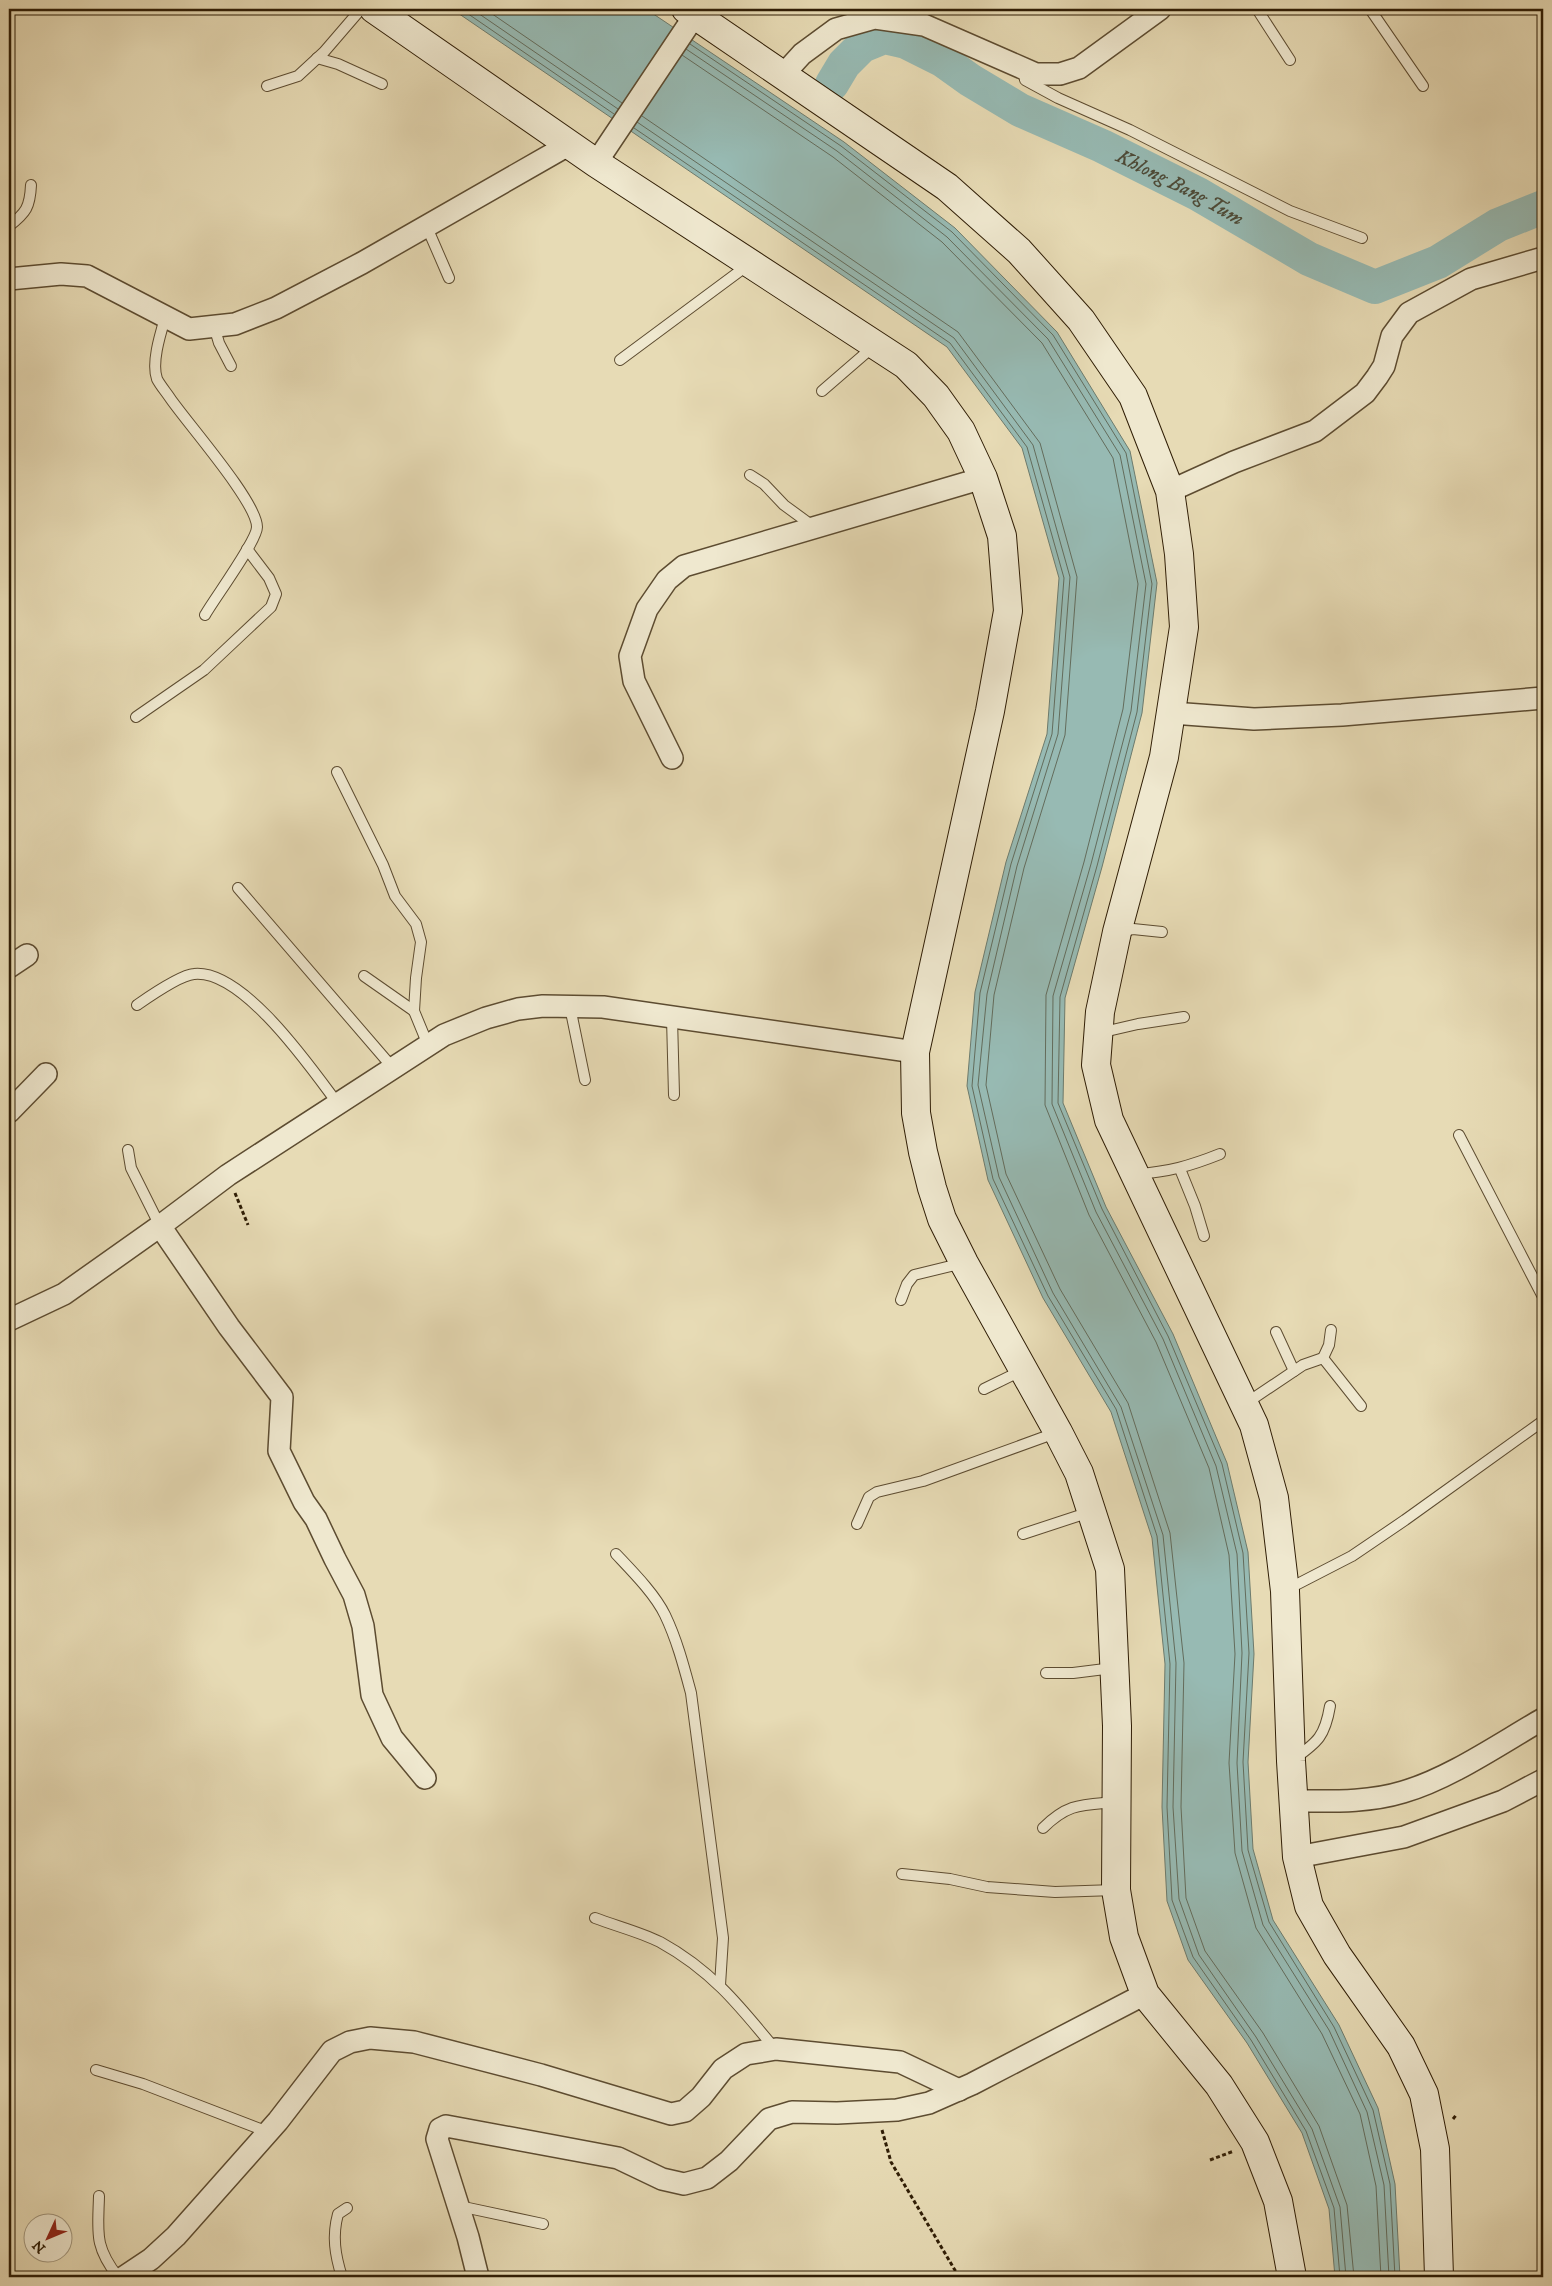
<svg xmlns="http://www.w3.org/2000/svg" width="1552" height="2286" font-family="'IM FELL DW Pica',serif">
  <rect width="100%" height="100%" fill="#e7dbb5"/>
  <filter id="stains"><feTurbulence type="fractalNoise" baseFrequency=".004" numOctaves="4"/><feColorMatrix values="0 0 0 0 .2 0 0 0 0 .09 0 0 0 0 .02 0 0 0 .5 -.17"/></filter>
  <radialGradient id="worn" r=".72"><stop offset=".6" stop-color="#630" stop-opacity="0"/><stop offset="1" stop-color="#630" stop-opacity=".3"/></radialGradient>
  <!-- water -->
  <polygon fill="#97bab3" stroke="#6d7b6d" points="452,9 646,9 844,142 955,228 1057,332 1130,451 1157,583 1142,713 1102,867 1065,998 1063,1103 1106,1207 1173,1334 1227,1463 1248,1552 1254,1654 1248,1762 1253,1849 1273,1920 1339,2025 1378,2108 1395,2184 1400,2277 1335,2277 1329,2209 1302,2133 1247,2043 1188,1960 1167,1901 1162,1807 1165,1664 1152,1538 1111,1412 1043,1298 988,1180 967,1086 975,992 1006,862 1047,734 1059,578 1022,448 947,347"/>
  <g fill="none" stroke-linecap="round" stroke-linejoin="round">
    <!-- shore -->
    <g stroke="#636c5c" stroke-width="1">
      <polyline points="461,9 614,114"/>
      <polyline points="472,9 618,109"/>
      <polyline points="485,9 622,103"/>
      <polyline points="690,44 841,146 952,232 1053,335 1126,453 1152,584 1137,712 1097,866 1060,997 1058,1103 1102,1209 1168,1336 1222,1464 1243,1553 1249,1653 1243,1762 1248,1850 1269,1922 1334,2027 1373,2110 1390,2184 1395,2277"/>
      <polyline points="686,49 837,151 947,237 1048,339 1120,455 1146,584 1131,711 1091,864 1053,996 1052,1104 1096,1212 1163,1339 1216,1466 1237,1554 1242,1653 1237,1763 1242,1851 1263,1925 1329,2030 1367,2112 1384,2185 1389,2277"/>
      <polyline points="682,55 833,157 942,242 1042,343 1113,458 1138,584 1123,709 1084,862 1046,995 1045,1105 1089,1215 1156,1342 1209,1468 1229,1555 1235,1654 1229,1763 1235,1853 1256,1928 1322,2034 1360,2114 1376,2186 1381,2277"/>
      <polyline points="642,116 958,332 1040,443 1077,577 1065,735 1024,868 994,995 986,1085 1006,1174 1060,1289 1128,1403 1170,1533 1184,1663 1181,1807 1186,1898 1205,1951 1263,2033 1319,2126 1347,2205 1354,2277"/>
      <polyline points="637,122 954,338 1033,445 1070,577 1058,734 1017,866 987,994 978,1085 999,1177 1053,1293 1121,1407 1163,1535 1176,1663 1173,1807 1179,1899 1199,1955 1256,2037 1312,2129 1340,2207 1346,2277"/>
      <polyline points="634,128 950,343 1027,447 1064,578 1052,734 1011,864 980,993 972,1086 993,1179 1048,1296 1116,1409 1157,1536 1170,1664 1167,1807 1172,1900 1193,1957 1251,2040 1306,2131 1334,2208 1340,2277"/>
    </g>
    <!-- river -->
    <path stroke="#97bab3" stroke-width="34" id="s1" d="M832,84L844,64L862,46L884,37L906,42L942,60L970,80L1020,110L1102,146L1198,194L1309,259L1375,287L1438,262L1498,225L1543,207"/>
    <!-- lane casing -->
    <g stroke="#5d4c31" stroke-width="12">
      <g id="lane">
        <polyline points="1257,9 1290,60"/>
        <polyline points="1370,9 1423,86"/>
        <polyline points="317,58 338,64 382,84"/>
        <polyline points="1024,73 1025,80 1058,98 1130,130 1290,211 1362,238"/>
        <polyline points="267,86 298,76 324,52 361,9"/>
        <polyline points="426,225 449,278"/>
        <path d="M9,226C26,213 30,207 31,185"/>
        <path d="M166,315C161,332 151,362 157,379C160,385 166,392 170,398C187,423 257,502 257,527C257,541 214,599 205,615"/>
        <polyline points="214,326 219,343 231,366"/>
        <polyline points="620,360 748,265"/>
        <polyline points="822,391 874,346"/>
        <polyline points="750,475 764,484 784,505 814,527"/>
        <polyline points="136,717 204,670 271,607 276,594 269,578 247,549"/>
        <polyline points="337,772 383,865 395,896 416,924 421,942 416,978 414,1011 428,1045"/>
        <polyline points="238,888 393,1068"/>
        <polyline points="1118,932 1133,929 1162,932"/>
        <polyline points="364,976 414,1011"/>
        <path d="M137,1005C150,996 180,975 194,974C243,969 311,1068 338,1104"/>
        <polyline points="570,1007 585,1080"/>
        <polyline points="672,1018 674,1095"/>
        <polyline points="1099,1033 1138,1024 1184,1017"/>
        <polyline points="1459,1135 1543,1297"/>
        <polyline points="128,1150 131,1168 160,1226"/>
        <polyline points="1180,1169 1195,1206 1204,1236"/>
        <path d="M1137,1174C1168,1172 1190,1166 1220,1154"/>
        <polyline points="901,1300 907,1284 914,1275 963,1263"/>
        <polyline points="1276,1332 1294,1371"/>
        <polyline points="1323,1358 1329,1345 1331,1330"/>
        <polyline points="984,1389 1023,1370"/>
        <polyline points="1245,1404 1303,1365 1323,1358 1361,1406"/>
        <polyline points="857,1524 869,1497 877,1492 923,1481 1058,1432"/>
        <polyline points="1023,1534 1090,1512"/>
        <path d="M616,1554C632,1571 655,1594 665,1615C677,1640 684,1667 691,1693L723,1938L720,1985"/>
        <polyline points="1286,1590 1352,1556 1405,1520 1543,1421"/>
        <polyline points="1046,1673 1073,1673 1113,1668"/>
        <path d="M1294,1759C1318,1742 1325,1736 1330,1706"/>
        <path d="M1043,1828C1068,1803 1082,1805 1115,1802"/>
        <polyline points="902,1874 950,1879 987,1887 1055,1892 1115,1890"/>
        <path d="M595,1918C616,1926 640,1932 660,1942C711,1970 739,2005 775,2049"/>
        <polyline points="96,2070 143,2084 268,2132"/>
        <path d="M99,2196C98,2233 94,2246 118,2277"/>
        <polyline points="459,2206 543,2224"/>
        <path d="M342,2277C335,2255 332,2236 338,2214L347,2208"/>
      </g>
    </g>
    <!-- street casing -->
    <g stroke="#5d4c31" stroke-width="24">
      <g id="street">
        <polyline points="782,76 802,54 836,29 875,18 924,25 1036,74 1060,74 1079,68 1160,9"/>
        <polyline points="596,163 695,15"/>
        <polyline points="9,279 61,274 87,276 189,329 235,324 276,308 362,263 570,144"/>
        <polyline points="1170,491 1234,462 1315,431 1365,393 1377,377 1384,366 1392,336 1409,313 1471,279 1543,258"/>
        <polyline points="1172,713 1254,719 1342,715 1543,698"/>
        <polyline points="672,758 634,681 630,656 647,609 667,580 684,566 983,478"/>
        <polyline points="9,967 27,955"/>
        <polyline points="9,1112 46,1074"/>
        <polyline points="160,1226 229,1327 282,1397 279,1451 304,1502 316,1519 335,1559 354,1595 363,1626 372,1695 392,1738 425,1778"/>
        <polyline points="9,1320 64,1294 160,1226 228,1175 444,1035 486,1018 518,1009 543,1006 603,1007 915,1052"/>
        <path d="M1292,1801C1329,1801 1367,1803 1403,1792C1449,1779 1501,1743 1543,1719"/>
        <polyline points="1297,1857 1404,1837 1503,1801 1543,1780"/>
        <polyline points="124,2277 151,2259 176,2236 278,2121 332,2051 350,2042 370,2038 414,2042 541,2075 671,2114 685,2111 701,2097 723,2069 746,2054 776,2049 900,2062 959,2090"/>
        <polyline points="478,2277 468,2237 437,2139 440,2129 446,2126 618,2158 662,2179 684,2184 707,2178 729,2161 769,2119 792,2112 837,2113 897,2110 929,2103 972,2084 1145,1994"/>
      </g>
    </g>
    <!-- secondary casing -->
    <g stroke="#2f1d05" stroke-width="30">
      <g id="secondary">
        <polyline points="374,9 596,163 906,365 936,396 961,431 983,478 1002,536 1008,611 990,711 915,1052 916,1113 923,1152 932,1188 942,1219 964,1263 1058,1432 1079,1473 1110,1569 1117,1726 1116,1890 1124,1937 1145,1994 1219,2085 1255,2142 1278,2201 1292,2277"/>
        <polyline points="686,9 947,187 1019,251 1081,320 1133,396 1170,491 1179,554 1184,627 1164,757 1117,932 1100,1012 1096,1065 1109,1120 1254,1425 1274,1498 1285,1591 1291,1761 1297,1857 1309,1906 1337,1955 1401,2046 1424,2094 1435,2149 1439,2277"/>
      </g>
    </g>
    <!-- path -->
    <g stroke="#2f1d05" stroke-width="3" stroke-dasharray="4 2.5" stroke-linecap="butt">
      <polyline points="235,1193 248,1225"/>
      <polyline points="1453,2119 1457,2114"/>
      <polyline points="882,2130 891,2162 959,2277"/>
      <polyline points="1210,2160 1234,2151"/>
    </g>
    <!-- lane -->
    <use href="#lane" stroke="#efe8cf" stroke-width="10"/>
    <!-- street -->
    <use href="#street" stroke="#efe8cf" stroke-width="21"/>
    <!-- secondary -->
    <use href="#secondary" stroke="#efe8cf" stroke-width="28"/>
  </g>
  <g text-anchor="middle" stroke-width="5" stroke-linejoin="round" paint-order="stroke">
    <!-- water labels -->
    <g font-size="20" font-style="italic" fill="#4e4c39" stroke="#efe8cf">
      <text dy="7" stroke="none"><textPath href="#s1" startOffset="406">Khlong Bang Tum</textPath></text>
    </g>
  </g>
  <!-- margin -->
  <rect width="1552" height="2286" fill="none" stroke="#e7dbb5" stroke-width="30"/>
  <rect x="10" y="10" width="1532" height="2266" fill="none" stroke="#2f1d05" stroke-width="2.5"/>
  <rect x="15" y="15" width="1522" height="2256" fill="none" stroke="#2f1d05"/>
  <!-- north arrow -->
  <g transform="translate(48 2238) rotate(226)"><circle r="24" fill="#efe8cf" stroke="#a2977e"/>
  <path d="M0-4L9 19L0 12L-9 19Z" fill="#8f2418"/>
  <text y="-8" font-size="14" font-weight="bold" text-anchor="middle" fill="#2f1d05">N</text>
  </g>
  <rect width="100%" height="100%" filter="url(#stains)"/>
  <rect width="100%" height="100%" fill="url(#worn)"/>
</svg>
